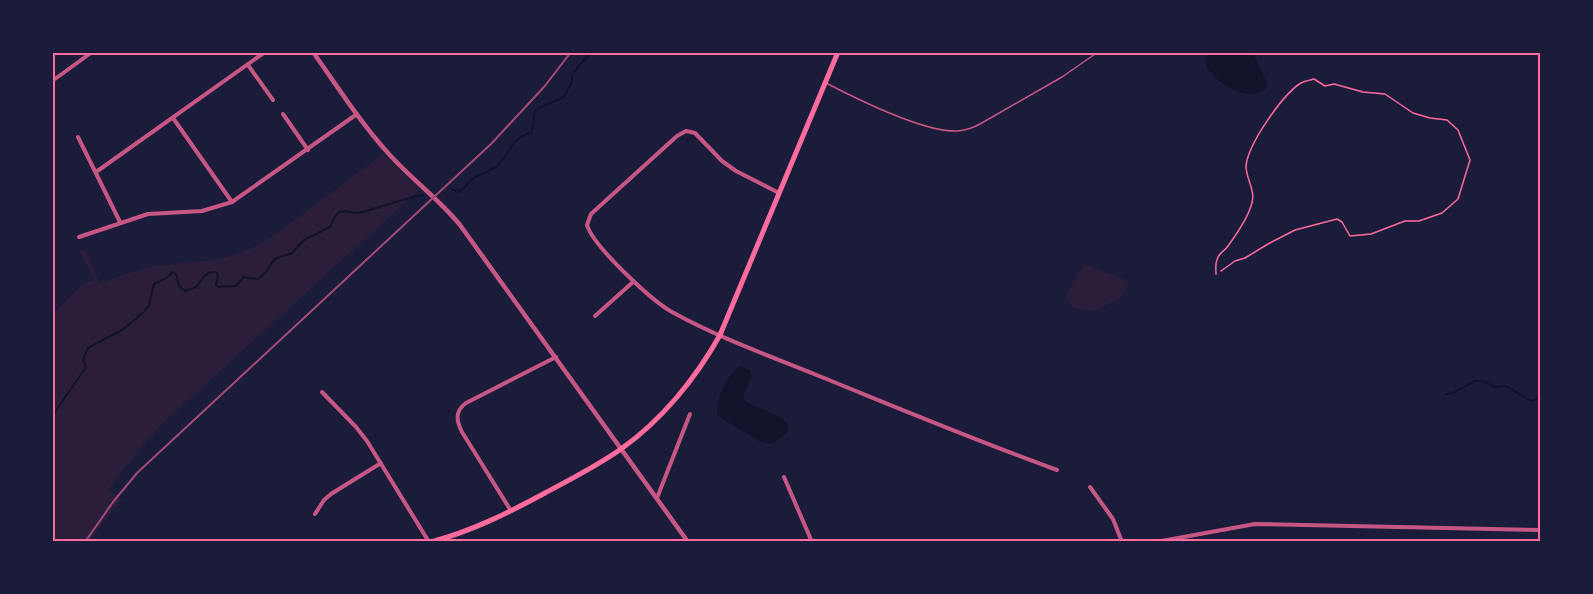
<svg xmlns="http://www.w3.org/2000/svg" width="1593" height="594" font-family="Manrope,sans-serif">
  <rect width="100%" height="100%" fill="#1b1b3a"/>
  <!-- green -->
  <g fill="#2a1e3b">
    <polygon points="383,154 420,189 163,423 143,445 108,490 123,499 108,516 90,541 53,541 53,313 83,284 94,280 80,251 86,250 100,284 119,276 153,266 222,259 252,248 276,234"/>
    <polygon points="1084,264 1129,281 1121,298 1094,311 1073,308 1066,297"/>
  </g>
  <!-- water -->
  <g fill="#12122b">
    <path d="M1209,53H1253L1266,81L1267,87C1251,106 1210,81 1205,62Z"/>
    <path d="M741,366L750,370L752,376L743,396L744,400C759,412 817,420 771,444L759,441L718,416C713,403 729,371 741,366Z"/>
  </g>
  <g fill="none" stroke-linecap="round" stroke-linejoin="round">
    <!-- stream -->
    <g stroke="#12122b" stroke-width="2">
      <polyline points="450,188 457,192 463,189 473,178 498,166 515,142 521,137 532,132 535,111 539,108 564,97 571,84 573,73 591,52"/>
      <polyline points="1446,394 1453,393 1475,381 1482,381 1495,387 1506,386 1531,401 1540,398"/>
      <path d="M52,429L55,412L86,367L83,359L88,348L122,330L144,312L149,305L154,284L166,278L173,272L176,274L179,286L185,291L196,287C204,279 203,271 216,272L218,277L216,285L219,287L236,286L244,277L258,279C276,268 263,259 291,254L304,240L330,227C333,222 334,214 340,212C346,209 352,214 358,213C380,208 401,199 423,195"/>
    </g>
    <!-- path -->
    <path stroke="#ff6b9d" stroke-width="1.5" d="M1216,274C1216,269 1215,264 1217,260C1218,253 1225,251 1228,246C1236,235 1247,219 1251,206C1257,191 1246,180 1246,166C1248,144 1283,94 1301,83C1304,81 1310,80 1314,79L1325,86L1334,84L1363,92L1385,94L1413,113L1430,118L1447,120L1458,130L1470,160L1458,199L1442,213L1419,221H1405L1371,234L1350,236L1342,222L1337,219L1295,230L1268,244L1245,258L1235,261L1221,271"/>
    <!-- service -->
    <path stroke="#c65784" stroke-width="1.5" d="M826,83C857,99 925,133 958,131C966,130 973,128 980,124L1062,77L1098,52"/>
    <!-- minor -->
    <g stroke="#c65784" stroke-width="4">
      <polyline points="248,65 273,100"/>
      <polyline points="52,76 55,79 92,52"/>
      <polyline points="283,114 308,150"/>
      <polyline points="173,118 232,202"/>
      <polyline points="78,137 120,222"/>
      <polyline points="96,172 265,52"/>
      <path d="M779,193L736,171L722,161L695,133L686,131L677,136L591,214L587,225C593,246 652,301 672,312C719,338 770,356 819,376C898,408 977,441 1057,470"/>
      <polyline points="79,237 148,214 202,211 232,202 357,114"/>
      <polyline points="595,316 633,282"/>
      <polyline points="322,392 356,427 367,441 429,542"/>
      <polyline points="784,477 812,542"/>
      <polyline points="1090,487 1113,519 1122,542"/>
      <polyline points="657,498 690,414"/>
      <path d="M511,511L462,432C456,420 455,411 466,403L556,357"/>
      <polyline points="315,514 324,500 331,494 381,463"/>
      <polyline points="1156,542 1255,524 1540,530"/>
    </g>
    <!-- tertiary -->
    <path stroke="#c65784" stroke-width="4.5" d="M313,52C337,86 360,122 388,153C411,179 439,199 460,225L688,542"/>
    <!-- secondary -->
    <path stroke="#ff6b9d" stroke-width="5" d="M431,542C472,531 508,513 545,493C571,479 597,466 621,449C662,420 696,378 720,335L838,52"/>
    <!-- rail -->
    <polyline stroke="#a44b75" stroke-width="2" points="85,542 113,502 137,473 491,144 544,87 571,52"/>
  </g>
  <!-- border -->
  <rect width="1593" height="594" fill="none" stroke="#1b1b3a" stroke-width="108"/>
  <rect x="54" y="54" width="1485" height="486" fill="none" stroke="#ff6b9d" stroke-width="2"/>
</svg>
